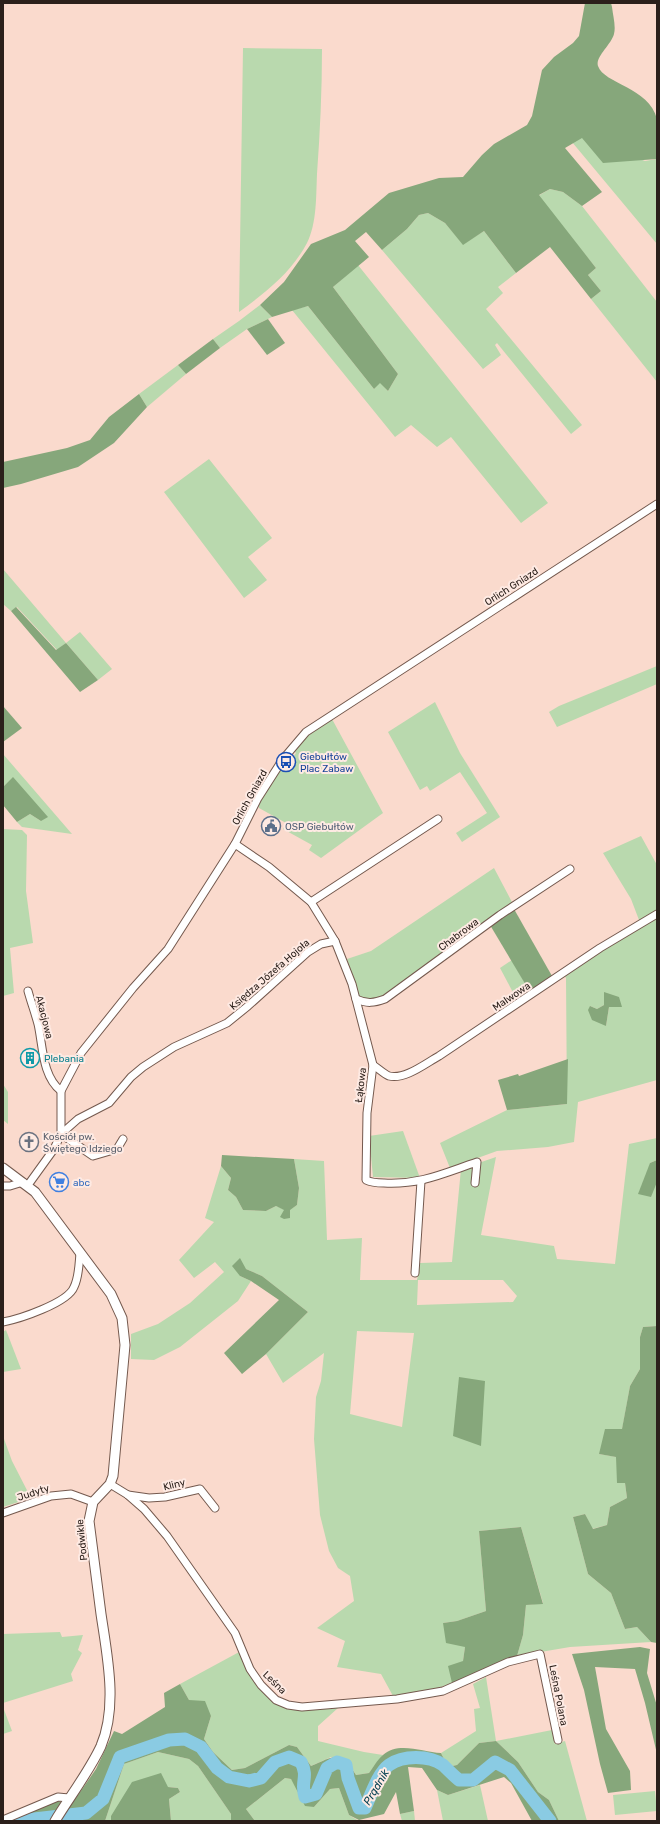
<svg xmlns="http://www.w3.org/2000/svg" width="660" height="1824" font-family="Rubik,sans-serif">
  <rect width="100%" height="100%" fill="#fadacd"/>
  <!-- green -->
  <g fill="#b9d9ae" fill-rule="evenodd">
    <path d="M243,48L322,49C322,91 320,132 317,174C316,196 317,223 307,243C291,273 266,292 239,312Z"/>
    <polygon points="582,137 645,161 657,159 657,244 572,142"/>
    <polygon points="550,189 563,192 582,206 657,302 657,382 591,299 601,291 588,275 596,268 538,196"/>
    <polygon points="428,213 445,223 463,244 484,231 516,273 498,287 503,293 486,309 582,425 571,434 497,343 495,345 501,355 483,369 382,250 407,229 419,215"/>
    <polygon points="358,265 548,503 521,523 451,437 437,447 411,425 395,437 292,310 308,306 374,389 380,382 388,391 398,374 333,287"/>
    <polygon points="260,305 272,317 247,329 220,348 213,339 239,321"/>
    <polygon points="178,365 186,374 147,407 139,394"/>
    <polygon points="209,459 272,538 248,557 267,580 244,598 164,492"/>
    <polygon points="3,569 66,643 80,632 112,669 98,680 66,643 57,650 17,607 11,611 3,604"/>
    <polygon points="657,666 657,684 557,727 549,712 559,706"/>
    <polygon points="435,702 460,753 500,817 462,842 456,833 487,813 460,772 430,791 427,786 420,790 388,732"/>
    <polygon points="332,719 383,813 321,858 309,850 312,845 283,829 286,823 259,808 258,803 284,762 287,765 296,753 294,751 306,737"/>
    <polygon points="3,754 72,834 22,827 17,822 30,814 41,821 13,778 3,787"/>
    <polygon points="3,829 22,830 27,835 26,891 33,943 10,948 14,993 3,996"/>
    <path d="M641,836L657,865V1080L578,1102L574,1142L548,1147L497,1151L450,1168L440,1143L507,1110L567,1104L566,978L561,970L639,920L631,899L603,853ZM604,1005L609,1007L606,1026L590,1006L597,1009Z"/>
    <polygon points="494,868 513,904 385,996 372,1000 359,997 347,959 371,951"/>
    <polygon points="512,960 530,992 517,1000 500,968"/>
    <polygon points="3,1084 8,1092 8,1124 3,1120"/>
    <polygon points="403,1131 420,1178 373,1177 369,1136"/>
    <path d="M657,1138V1160L650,1163L657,1182V1326L643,1327L640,1337V1369L630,1386L622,1430L599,1454L617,1457V1483H625L627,1498L610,1507L607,1525L592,1529L585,1514L573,1517L588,1574L611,1593L625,1629L637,1627L651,1642L570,1647L517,1656L523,1635L526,1605L543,1603L521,1527L479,1531L486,1611L457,1621L443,1623L465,1647L463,1661L452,1683L430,1691L393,1696L381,1674L337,1667L345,1641L317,1628L354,1601L350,1576L338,1568L329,1551L320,1515L314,1439L316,1397L321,1381L324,1353L283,1383L266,1354L308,1312L262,1276L246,1269L240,1276L251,1281L238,1301L180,1347L154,1360L131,1359V1334L158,1324L190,1303L224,1272L215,1262L194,1278L179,1260L214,1222L205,1218L221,1166L231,1178L228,1190L236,1197L243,1210L266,1211L276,1206C285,1210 289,1211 297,1205L299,1188L294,1159L324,1161L327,1240L362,1238L360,1280H417L420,1263L452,1262L461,1169L496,1157L481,1235L554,1246L557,1259L615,1264L629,1144ZM418,1280H503L517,1296L513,1302L417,1305ZM357,1331L414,1333L402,1427L350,1414Z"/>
    <polygon points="6,1330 21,1369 3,1372 3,1332"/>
    <polygon points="3,1436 12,1461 31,1498 3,1507"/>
    <polygon points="60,1632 62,1637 83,1635 78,1650 82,1653 71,1674 73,1681 3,1703 3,1634"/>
    <polygon points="241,1651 262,1690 303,1710 338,1708 318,1726 318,1741 364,1752 383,1755 369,1773 356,1775 348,1761 331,1757 311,1766 297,1747 289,1745 245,1768 232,1770 213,1752 204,1739 211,1716 189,1700 180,1684"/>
    <polygon points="486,1677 496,1741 552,1730 555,1744 565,1741 587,1821 559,1821 549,1800 538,1792 518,1762 496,1741 479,1743 457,1765 448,1767 441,1753 476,1731 474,1709 480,1708 473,1684"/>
    <polygon points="3,1707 12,1731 3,1734"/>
    <polygon points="158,1752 189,1759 198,1766 231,1814 231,1821 171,1821 169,1799 180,1792 178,1788 168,1787 111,1816 111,1821 105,1821 124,1764"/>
    <polygon points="285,1778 291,1779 314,1807 330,1789 339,1788 349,1815 359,1821 255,1821 246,1809"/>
    <polygon points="480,1785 488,1821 443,1821 437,1790 448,1795"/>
    <polygon points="655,1791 657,1811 615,1815 613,1795"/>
    <polygon points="414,1811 415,1821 402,1821 400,1814"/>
  </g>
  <!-- forest -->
  <g fill="#86a77b">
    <path d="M585,3H611L612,7C613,16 616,26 614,34C611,45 595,57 598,66C604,84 649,87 657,119C660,131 657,147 657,159L603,163L582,138L565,148L602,192L582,206L563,192L550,189L539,195L596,268L588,275L601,291L591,299L550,247L516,273L484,231L463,245L445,223L428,213L419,215L407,229L382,250L366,232L355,241L369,257L333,287L398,374L388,391L380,383L374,389L308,306L272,317L260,305L284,282L311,244L345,230L389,193L439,178L463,177L482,155L494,144L527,125L532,116L542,70L554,57L573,43L579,36Z"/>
    <polygon points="268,319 285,343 267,355 247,329"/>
    <polygon points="213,339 220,348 186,374 178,365"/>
    <polygon points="139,394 147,407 114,443 78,467 21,484 3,488 3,462 67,448 90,440 109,417"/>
    <polygon points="16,607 56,650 66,643 98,680 80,692 11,611"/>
    <polygon points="3,706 22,728 3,742"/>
    <polygon points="13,777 48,817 41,821 30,814 17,822 3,805 3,787"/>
    <polygon points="514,909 552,976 530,992 490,925"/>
    <polygon points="604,992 619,997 622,1007 609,1007 606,1026 592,1020 588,1010 590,1006 597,1009 604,1005"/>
    <polygon points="568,1059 567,1104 507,1110 498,1080 518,1074 519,1076"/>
    <polygon points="222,1155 294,1159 299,1188 297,1205 290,1210 290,1218 284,1219 280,1217 284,1210 276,1206 266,1211 243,1210 236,1197 228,1190 231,1178 221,1166"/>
    <polygon points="657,1160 657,1182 651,1197 638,1194 650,1163"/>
    <polygon points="240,1258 246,1269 262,1276 308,1312 266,1354 242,1374 224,1353 279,1300 251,1281 240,1276 232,1266"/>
    <polygon points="657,1326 657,1643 651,1642 637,1627 625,1629 611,1593 588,1574 573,1517 585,1514 593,1529 607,1525 610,1507 627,1498 625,1483 617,1483 616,1457 599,1454 605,1429 622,1429 630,1386 640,1369 640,1337 643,1327"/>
    <polygon points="459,1377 485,1381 481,1446 453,1436"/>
    <polygon points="521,1527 543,1604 526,1605 523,1635 517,1656 452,1683 448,1666 463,1661 465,1647 446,1643 443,1623 457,1621 486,1611 479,1531"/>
    <polygon points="640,1647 650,1649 647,1673 657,1706 657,1754 645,1703 635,1669 595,1667 606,1729 630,1771 631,1790 608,1793 600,1764 584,1690 572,1654"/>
    <path d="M180,1684L189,1700L205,1701L211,1716L204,1739L213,1752L232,1770L245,1768L289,1745L297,1747L311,1766C336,1755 341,1750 356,1775L369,1773C373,1768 377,1760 383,1755C398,1741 423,1752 441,1753L448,1767L457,1765L479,1743L496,1741L518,1762L538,1792L549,1800L559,1821H532L511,1783L504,1777L448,1795L437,1790L422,1768L408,1767L414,1811L400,1814L396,1792L384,1814L359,1820L349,1815L339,1788L330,1789L314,1807L305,1806L291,1779L285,1778L246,1809L255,1821H231V1814L198,1766L189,1759L158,1752L124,1764L105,1821H60L96,1769L114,1731L122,1734L165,1707L164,1693Z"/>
    <polygon points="161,1773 168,1787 178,1788 180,1792 169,1799 171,1821 111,1821 111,1816 132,1782"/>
    <polygon points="58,1801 62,1802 51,1821 4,1821"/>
  </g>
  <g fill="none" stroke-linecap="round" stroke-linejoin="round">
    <!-- river -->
    <path stroke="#8acbe3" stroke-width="13" d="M17,1821L86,1813L103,1799L120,1757L169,1740L185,1739L201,1747L217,1768L229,1777L249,1781L261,1778L275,1762L289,1757L301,1762C309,1778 300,1781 305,1797L316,1794L327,1768L337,1762L346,1765L348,1778L359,1808H365C371,1795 378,1773 389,1765C403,1755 429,1755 443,1765C448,1770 453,1775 459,1780H473L495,1762L510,1770L550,1821"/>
    <!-- minor casing -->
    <g stroke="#74594e" stroke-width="9">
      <g id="minor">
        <path d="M235,844L269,867L311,902L335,941L352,984L373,1065L367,1113L366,1180C372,1183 378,1183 384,1183C420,1185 444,1173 477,1162L475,1183"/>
        <polyline points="311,902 438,819"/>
        <path d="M28,991C31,1002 35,1013 38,1024C43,1046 42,1076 61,1091"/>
        <path d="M356,999C367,1004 374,1003 385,999L500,915L570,869"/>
        <path d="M373,1065C378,1068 384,1074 389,1076C405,1080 426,1063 439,1056L600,948L657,914"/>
        <polyline points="123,1139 117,1149 93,1156 61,1134 78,1119 109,1103 131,1077 143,1067 174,1047 227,1023 248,1006 308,952 321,944 335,941"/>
        <polyline points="28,1185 54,1149 61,1134 61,1091 81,1053 133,988 168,949 235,844 258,798 283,759 306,732 657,504"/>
        <polyline points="3,1186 10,1186 23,1182"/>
        <polyline points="415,1273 421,1181"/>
        <path d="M3,1322C19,1319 68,1303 74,1287C79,1277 79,1264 80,1253"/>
        <polyline points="110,1484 128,1495 144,1509 167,1536 235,1633 250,1669 261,1685 276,1700 288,1705 302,1707 397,1699 443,1691 508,1662 540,1654 558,1740"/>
        <polyline points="128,1495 149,1498 165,1497 200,1489 215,1508"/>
        <polyline points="3,1513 51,1496 71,1494 93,1502"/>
        <polyline points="3,1820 58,1797 69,1798"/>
      </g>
    </g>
    <!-- tertiary casing -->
    <g stroke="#74594e" stroke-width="11">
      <path id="tertiary" d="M3,1168L35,1192L111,1294L122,1318L125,1345L113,1476L110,1484L93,1502L89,1521C93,1552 97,1583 101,1614C107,1655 118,1706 101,1746C90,1770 69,1798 55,1821"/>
    </g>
    <!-- minor -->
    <use href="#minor" stroke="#fff" stroke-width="7"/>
    <!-- tertiary -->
    <use href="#tertiary" stroke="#fff" stroke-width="9"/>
  </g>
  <!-- icons -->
  <defs>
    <g id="bus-ring" transform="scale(1)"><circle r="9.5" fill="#feeae3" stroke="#1a4fb4" stroke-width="1.5"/><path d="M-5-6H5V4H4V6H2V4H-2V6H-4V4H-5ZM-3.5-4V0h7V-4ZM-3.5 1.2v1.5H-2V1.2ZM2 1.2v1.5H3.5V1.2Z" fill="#1a4fb4"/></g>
    <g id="civic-ring" transform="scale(1)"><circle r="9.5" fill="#feeae3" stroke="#5c6f8a" stroke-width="1.5"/><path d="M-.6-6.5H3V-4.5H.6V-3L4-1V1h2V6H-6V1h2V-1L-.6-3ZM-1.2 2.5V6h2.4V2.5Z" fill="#5c6f8a"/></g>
    <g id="building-ring" transform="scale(1)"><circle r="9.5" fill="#feeae3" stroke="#0f9aa8" stroke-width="1.5"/><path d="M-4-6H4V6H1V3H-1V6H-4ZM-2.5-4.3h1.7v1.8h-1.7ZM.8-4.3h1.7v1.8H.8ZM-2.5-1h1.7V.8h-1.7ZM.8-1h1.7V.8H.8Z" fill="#0f9aa8"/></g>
    <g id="church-ring" transform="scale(1)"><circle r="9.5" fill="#feeae3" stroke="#6b7280" stroke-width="1.5"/><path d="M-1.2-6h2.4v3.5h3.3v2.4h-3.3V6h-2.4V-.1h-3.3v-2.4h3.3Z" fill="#6b7280"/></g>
    <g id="supermarket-ring" transform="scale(1)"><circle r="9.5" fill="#feeae3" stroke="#3f7fe0" stroke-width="1.5"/><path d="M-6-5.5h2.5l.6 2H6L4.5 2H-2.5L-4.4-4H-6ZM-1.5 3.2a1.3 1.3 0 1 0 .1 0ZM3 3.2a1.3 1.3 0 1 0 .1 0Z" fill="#3f7fe0"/></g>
  </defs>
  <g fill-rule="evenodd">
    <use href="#bus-ring" x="286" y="762"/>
    <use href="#civic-ring" x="271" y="826"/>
    <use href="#building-ring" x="30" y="1058"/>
    <use href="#church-ring" x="29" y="1142"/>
    <use href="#supermarket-ring" x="59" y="1182"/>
  </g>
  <g text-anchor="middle" stroke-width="4" stroke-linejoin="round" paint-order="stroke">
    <!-- street labels -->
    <g font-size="10" fill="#2b201b" stroke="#feeae3">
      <text transform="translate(511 586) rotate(-33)" y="4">Orlich Gniazd</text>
      <text transform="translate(249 797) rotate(-61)" y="4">Orlich Gniazd</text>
      <text transform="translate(458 934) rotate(-37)" y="4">Chabrowa</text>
      <text transform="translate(269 974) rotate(-41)" y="4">Księdza Józefa Hojoła</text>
      <text transform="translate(511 996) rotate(-34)" y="4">Malwowa</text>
      <text transform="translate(45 1017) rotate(76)" y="4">Akacjowa</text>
      <text transform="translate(360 1085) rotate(-83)" y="4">Łąkowa</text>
      <text transform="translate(174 1484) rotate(-14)" y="4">Kliny</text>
      <text transform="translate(33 1492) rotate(-18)" y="4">Judyty</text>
      <text transform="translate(81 1540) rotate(-96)" y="4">Podwikle</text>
      <text transform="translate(275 1682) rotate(44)" y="4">Leśna</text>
      <text transform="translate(559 1695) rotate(79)" y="4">Leśna Polana</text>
    </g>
    <!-- transit labels -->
    <g font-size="10" fill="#164399" stroke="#feeae3" text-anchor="start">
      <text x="300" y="760">Giebułtów<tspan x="300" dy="12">Plac Zabaw</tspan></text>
    </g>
    <!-- service labels -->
    <g font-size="10" fill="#4e5e75" stroke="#feeae3" text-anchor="start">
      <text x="285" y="830">OSP Giebułtów</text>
    </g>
    <!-- culture labels -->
    <g font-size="10" fill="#0d838f" stroke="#feeae3" text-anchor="start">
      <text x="44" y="1062">Plebania</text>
    </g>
    <!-- worship labels -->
    <g font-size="10" fill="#5b616d" stroke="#feeae3" text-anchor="start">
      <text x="43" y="1140">Kościół pw.<tspan x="43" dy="12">Świętego Idziego</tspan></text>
    </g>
    <!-- shop labels -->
    <g font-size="10" fill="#366cbe" stroke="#feeae3" text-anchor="start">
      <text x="73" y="1186">abc</text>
    </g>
    <!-- water labels -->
    <g font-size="11" font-style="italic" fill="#064152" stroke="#feeae3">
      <text transform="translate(376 1787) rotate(-59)" y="4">Prądnik</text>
    </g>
  </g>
  <!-- border -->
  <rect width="660" height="1824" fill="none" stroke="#2b201b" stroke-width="8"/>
</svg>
